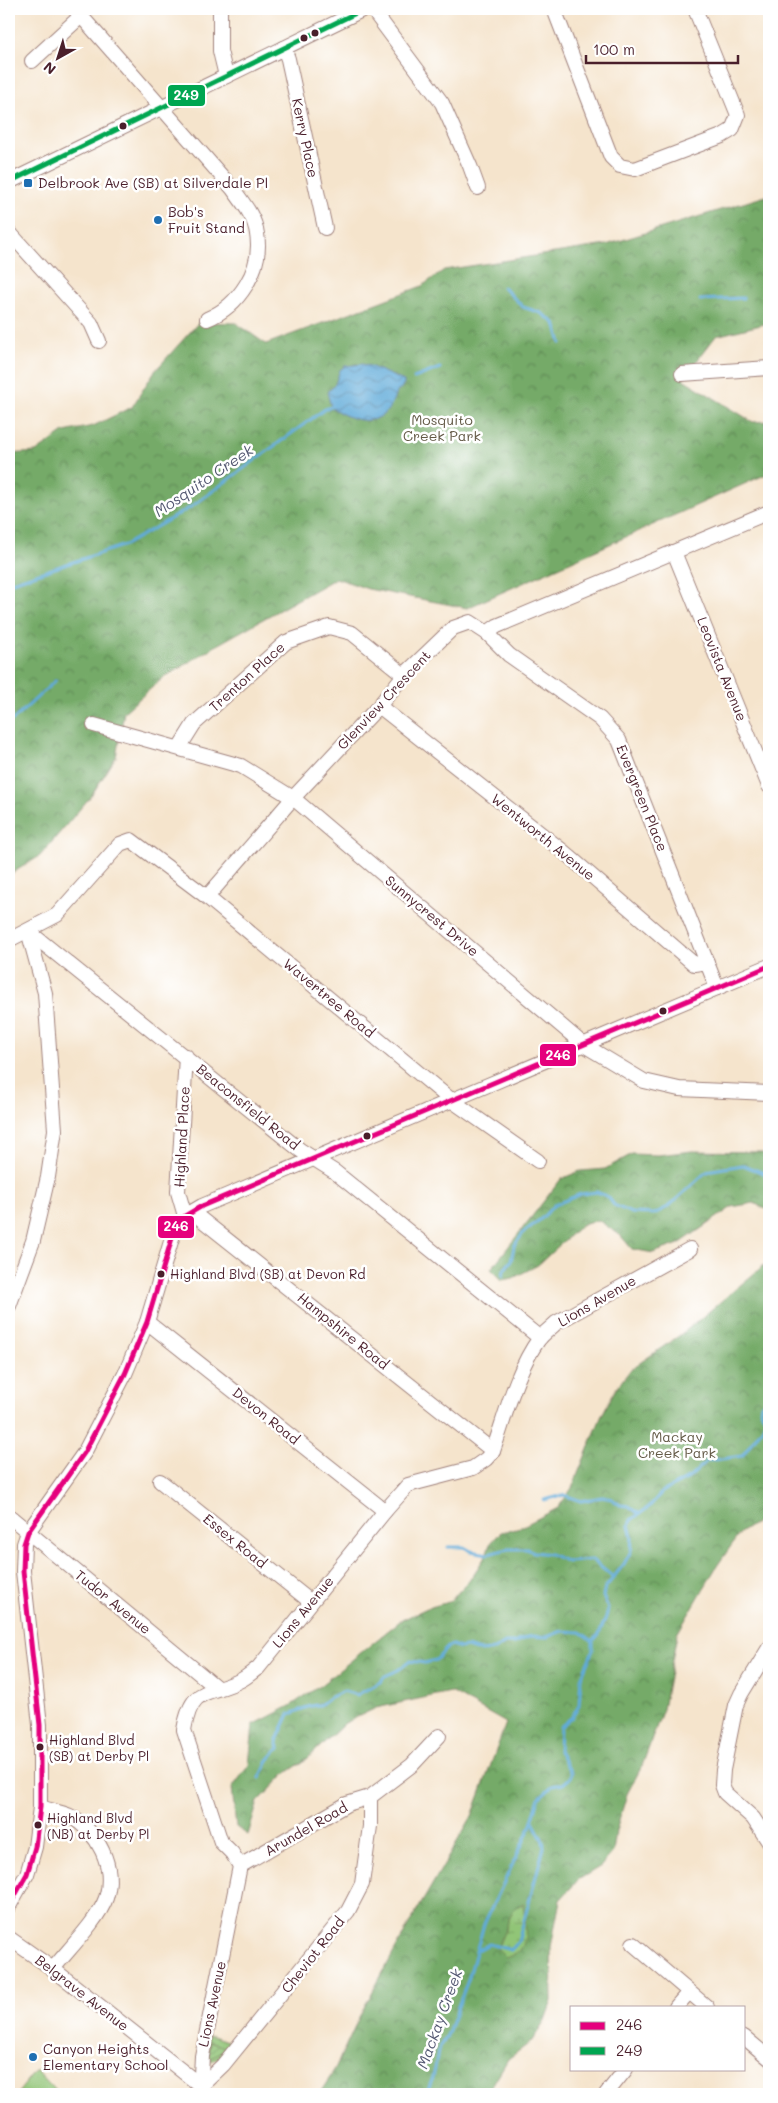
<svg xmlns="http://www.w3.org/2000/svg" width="778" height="2103" font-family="Mali,sans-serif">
  <defs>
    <pattern id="forest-crowns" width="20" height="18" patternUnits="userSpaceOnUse" patternTransform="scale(1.25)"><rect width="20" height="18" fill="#74aa68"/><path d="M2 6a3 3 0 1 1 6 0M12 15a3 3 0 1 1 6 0" fill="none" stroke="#618a56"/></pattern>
    <pattern id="wetland-marsh" width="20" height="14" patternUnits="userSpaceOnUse" patternTransform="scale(1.25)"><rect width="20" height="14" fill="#91c577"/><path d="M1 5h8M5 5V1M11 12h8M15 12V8" fill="none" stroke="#789f62"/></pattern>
    <pattern id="garden-furrows" width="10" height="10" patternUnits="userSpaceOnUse" patternTransform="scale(1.25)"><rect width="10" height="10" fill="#91c577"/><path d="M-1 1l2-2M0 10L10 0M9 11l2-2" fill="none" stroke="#789f62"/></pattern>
    <pattern id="water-waves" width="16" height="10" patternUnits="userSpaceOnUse" patternTransform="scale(1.25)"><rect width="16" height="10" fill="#61abd9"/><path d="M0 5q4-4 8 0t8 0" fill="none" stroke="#528bb0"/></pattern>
  </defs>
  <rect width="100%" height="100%" fill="#fff"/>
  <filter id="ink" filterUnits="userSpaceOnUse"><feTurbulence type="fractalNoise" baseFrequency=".02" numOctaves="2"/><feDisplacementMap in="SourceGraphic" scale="10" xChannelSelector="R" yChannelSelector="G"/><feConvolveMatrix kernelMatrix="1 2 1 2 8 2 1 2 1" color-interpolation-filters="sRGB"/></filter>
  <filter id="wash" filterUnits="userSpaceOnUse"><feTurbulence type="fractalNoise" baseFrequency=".0096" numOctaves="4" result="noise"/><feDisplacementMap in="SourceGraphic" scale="20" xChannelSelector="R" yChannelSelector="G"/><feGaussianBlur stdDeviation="1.12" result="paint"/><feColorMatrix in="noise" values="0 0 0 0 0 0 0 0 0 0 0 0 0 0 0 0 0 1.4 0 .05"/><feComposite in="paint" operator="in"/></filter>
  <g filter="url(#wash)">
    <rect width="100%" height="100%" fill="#f5e4cc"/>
    <!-- green -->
    <g fill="#91c577" stroke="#6e7251">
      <path d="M209,2035L233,2043C227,2051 218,2062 207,2061Z"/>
      <polygon points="36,2070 58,2094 17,2094"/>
    </g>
    <!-- forest -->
    <g fill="url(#forest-crowns)" stroke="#5f644a">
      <polygon points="769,195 769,323 716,336 683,379 753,422 769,421 769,473 467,608 368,589 336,578 217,645 163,678 124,712 116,757 91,796 40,856 9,875 9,454 36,452 64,432 93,426 132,407 154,372 199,322 236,323 266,344 422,286 444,270 606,245"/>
      <polygon points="692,1151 759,1152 769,1156 769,1211 754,1203 732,1207 679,1244 653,1253 632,1249 620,1235 598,1220 580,1226 538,1265 513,1278 502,1280 491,1269 561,1179 580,1171 605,1169 632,1154 658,1155"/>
      <polygon points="769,1261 769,1514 740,1533 717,1566 677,1634 663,1709 642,1766 627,1794 616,1831 613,1852 601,1866 578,1880 560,1900 551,1947 552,2001 544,2023 531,2042 508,2059 487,2094 319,2094 333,2073 361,2013 407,1928 472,1816 506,1723 451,1692 376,1708 345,1723 307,1759 285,1774 258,1802 248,1835 236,1827 232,1788 249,1765 253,1725 290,1706 321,1685 400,1621 427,1608 449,1602 469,1581 485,1557 490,1544 501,1532 517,1529 558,1508 572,1488 602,1415 615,1390 631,1369 683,1333"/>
    </g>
    <!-- wetland -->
    <path fill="url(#wetland-marsh)" stroke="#6e7251" d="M523,1903C524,1919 531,1942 517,1953C514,1955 509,1956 506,1958L497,1949L513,1910Z"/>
    <!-- garden -->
    <polygon fill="url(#garden-furrows)" stroke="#6e7251" points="210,2041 226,2048 211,2058 208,2058"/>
    <!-- water -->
    <path fill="url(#water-waves)" stroke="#566582" d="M362,364L370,366L404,381V385C391,396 395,403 386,412C371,428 346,418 331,407L327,392L335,384L340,370L345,366Z"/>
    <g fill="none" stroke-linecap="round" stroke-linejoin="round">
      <!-- stream -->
      <g stroke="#61abd9" stroke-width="3">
        <polyline points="503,287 523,307 541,313 555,323 561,343"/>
        <polyline points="700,300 743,298"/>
        <polyline points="414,378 440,368"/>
        <polyline points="9,583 125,545 191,507 325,409 334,406"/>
        <polyline points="13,720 56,680"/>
        <polyline points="503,1276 504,1270 511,1261 514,1246 524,1232 542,1218 554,1205 581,1194 597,1192 608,1197 614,1205 631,1213 654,1214 668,1207 705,1173 712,1170 743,1165 769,1175"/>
        <polyline points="544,1500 564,1495 581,1501 602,1497 612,1499 620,1505 629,1506 638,1513"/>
        <polyline points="448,1547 464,1547 471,1551 488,1554 508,1549 527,1549 534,1552 550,1554 568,1562 592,1560 613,1577"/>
        <path d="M260,1778L269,1759L279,1748L277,1740L289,1714C300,1711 309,1704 320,1705L329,1698L344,1691L357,1695L380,1682L385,1676L398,1670L410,1661L425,1663L436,1660L448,1647L452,1645L460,1648L467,1647L479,1651L494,1650L505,1643H514L531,1636L547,1637L562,1631L580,1632L593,1641"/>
        <polyline points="478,1950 489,1944 511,1950 518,1942 544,1847 543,1841 533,1822"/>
        <polyline points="426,2094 433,2078 438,2051 446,2038 468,1980 484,1924 530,1828 539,1798 552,1786 563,1784 570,1778 571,1773 559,1751 560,1727 571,1718 579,1705 581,1678 593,1650 593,1641 599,1634 606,1617 608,1609 603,1596 605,1588 624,1564 631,1551 632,1537 629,1525 631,1520 649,1507 662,1492 690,1477 707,1461 742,1456 763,1427 766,1419 760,1410 761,1405 769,1398"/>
      </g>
    </g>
  </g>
  <g filter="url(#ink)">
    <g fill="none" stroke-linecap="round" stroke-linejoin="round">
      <!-- minor casing -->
      <g stroke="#a0827c" stroke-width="16">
        <g id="minor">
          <path d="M75,9L233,189C243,203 255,217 257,234C263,269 239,306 207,319"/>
          <polyline points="220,9 220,51 226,76"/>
          <polyline points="372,9 442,103 470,166 478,188"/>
          <polyline points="554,9 611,157 620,166 635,169 722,136 732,130 738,115 695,9"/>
          <polyline points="284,48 288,59 325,228"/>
          <polyline points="32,61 81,16"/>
          <polyline points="9,182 364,9"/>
          <polyline points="9,232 91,323 99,341"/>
          <polyline points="682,374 769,368"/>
          <polyline points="674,552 769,786"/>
          <polyline points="487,633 509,655 600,719 619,740 717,988"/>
          <polyline points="379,706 564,852 694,964 707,962"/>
          <polyline points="94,725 241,766 293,798 584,1045 644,1081 679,1089 769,1093"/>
          <polyline points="179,748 194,724 286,642 329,627 352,633 404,675"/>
          <polyline points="207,897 293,798 379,706 404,675 453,628 470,622 487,633 497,626 769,512"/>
          <polyline points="28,931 300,1150 335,1172 540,1338"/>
          <polyline points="9,940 57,915 120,844 131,840 207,897 451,1100 538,1161"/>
          <polyline points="192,1212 493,1451"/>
          <polyline points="185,1216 178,1192 186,1056"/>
          <polyline points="9,1306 33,1241 48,1177 55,1130 45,993 28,931"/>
          <polyline points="147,1322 385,1511"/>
          <polyline points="160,1481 311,1602"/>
          <polyline points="9,1516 217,1688"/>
          <polyline points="769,1648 741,1694 736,1705 723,1770 722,1785 725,1793 753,1818 769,1842"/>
          <path d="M40,1807C49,1810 61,1812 70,1816C98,1832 116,1866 106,1898C99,1919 67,1951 53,1969"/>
          <polyline points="240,1866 347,1804 370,1797 412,1765 439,1736"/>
          <polyline points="9,1906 27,1874 35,1847 40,1807 40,1725 23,1571 24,1544 28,1532 84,1453 125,1374 147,1322 175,1228 185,1216 202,1206 769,966"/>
          <polyline points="9,1938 53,1969 201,2086 223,2065 348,1911 362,1884 370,1826 370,1797"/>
          <polyline points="633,1944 707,2007"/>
          <polyline points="676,2007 689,1992"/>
          <polyline points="744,2037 769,2058"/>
          <path d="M200,2094L202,2056L240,1866L232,1853L221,1842L184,1730C192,1683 209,1697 241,1680C247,1677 252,1672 258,1668L385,1511L408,1485L473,1468L486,1459L493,1451C506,1414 516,1371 539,1339C544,1333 551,1328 556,1323L690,1249"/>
          <polyline points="606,2094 626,2069"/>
        </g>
      </g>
      <!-- minor -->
      <use href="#minor" stroke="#fff" stroke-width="14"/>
      <!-- bus-1 casing -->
      <g stroke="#fff" stroke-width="9">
        <polyline id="bus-1" points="9,1906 27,1874 35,1847 40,1807 40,1725 23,1571 24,1544 28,1532 84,1453 125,1374 147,1322 175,1228 185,1216 202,1206 769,966"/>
      </g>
      <!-- bus-2 casing -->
      <g stroke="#fff" stroke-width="9">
        <polyline id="bus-2" points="9,182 364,9"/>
      </g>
      <!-- bus-1 -->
      <use href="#bus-1" stroke="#e5007d" stroke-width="5"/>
      <!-- bus-2 -->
      <use href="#bus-2" stroke="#00a651" stroke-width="5"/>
    </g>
  </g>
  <!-- markers -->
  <g fill="#4a1f2b" stroke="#fff" stroke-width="2">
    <circle cx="315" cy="33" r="4.5"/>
    <circle cx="304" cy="38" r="4.5"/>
    <circle cx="123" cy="126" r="4.5"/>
    <circle cx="663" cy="1011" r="4.5"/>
    <circle cx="367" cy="1136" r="4.5"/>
    <circle cx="161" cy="1274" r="4.5"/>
    <circle cx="40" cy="1747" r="4.5"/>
    <circle cx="38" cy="1825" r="4.5"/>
  </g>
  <g fill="#1f6fb2" stroke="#fff" stroke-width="2">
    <rect x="23" y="178" width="10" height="10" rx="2.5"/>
    <circle cx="158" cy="220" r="5"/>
    <circle cx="33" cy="2057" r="5"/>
  </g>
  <g text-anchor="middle" stroke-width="5" stroke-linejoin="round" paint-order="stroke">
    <!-- bus labels -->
    <g font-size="13" fill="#4a1f2b" stroke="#fff" text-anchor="start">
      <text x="170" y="1279">Highland Blvd (SB) at Devon Rd</text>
      <text x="49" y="1745">Highland Blvd<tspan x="49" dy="16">(SB) at Derby Pl</tspan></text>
      <text x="47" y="1823">Highland Blvd<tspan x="47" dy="16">(NB) at Derby Pl</tspan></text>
    </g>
    <!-- street labels -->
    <g font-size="14" fill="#4a1f2b" stroke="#fff">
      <text transform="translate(305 138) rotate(78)" y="5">Kerry Place</text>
      <text transform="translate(722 669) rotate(68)" y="5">Leovista Avenue</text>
      <text transform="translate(247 677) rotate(-42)" y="5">Trenton Place</text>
      <text transform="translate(384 700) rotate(-47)" y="5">Glenview Crescent</text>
      <text transform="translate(642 798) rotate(68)" y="5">Evergreen Place</text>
      <text transform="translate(543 837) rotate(39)" y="5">Wentworth Avenue</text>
      <text transform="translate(432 916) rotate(40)" y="5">Sunnycrest Drive</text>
      <text transform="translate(329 998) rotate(40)" y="5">Wavertree Road</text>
      <text transform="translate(248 1107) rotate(39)" y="5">Beaconsfield Road</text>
      <text transform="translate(182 1137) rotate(-87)" y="5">Highland Place</text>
      <text transform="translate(597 1301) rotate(-30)" y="5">Lions Avenue</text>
      <text transform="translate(343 1331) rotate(39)" y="5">Hampshire Road</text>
      <text transform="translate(266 1416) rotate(39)" y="5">Devon Road</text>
      <text transform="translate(235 1541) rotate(39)" y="5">Essex Road</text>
      <text transform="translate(113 1602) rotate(39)" y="5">Tudor Avenue</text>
      <text transform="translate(303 1612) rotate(-51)" y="5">Lions Avenue</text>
      <text transform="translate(306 1829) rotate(-30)" y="5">Arundel Road</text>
      <text transform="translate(313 1955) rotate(-52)" y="5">Cheviot Road</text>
      <text transform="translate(82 1993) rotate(38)" y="5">Belgrave Avenue</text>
      <text transform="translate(212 2004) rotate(-78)" y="5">Lions Avenue</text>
    </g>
    <!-- poi labels -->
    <g font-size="14" fill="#4a1f2b" stroke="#fff" text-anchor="start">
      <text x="38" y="188">Delbrook Ave (SB) at Silverdale Pl</text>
      <text x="168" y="217">Bob's<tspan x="168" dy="16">Fruit Stand</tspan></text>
      <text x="43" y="2054">Canyon Heights<tspan x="43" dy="16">Elementary School</tspan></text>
    </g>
    <!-- park labels -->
    <g font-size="14" fill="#635946" stroke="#fff">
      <text x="442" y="425">Mosquito<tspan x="442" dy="16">Creek Park</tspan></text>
      <text x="677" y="1442">Mackay<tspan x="677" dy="16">Creek Park</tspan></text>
    </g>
    <!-- water labels -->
    <g font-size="15" font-style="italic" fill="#535771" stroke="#fff">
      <text transform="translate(204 481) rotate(-34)" y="5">Mosquito Creek</text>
      <text transform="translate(440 2019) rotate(-70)" y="5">Mackay Creek</text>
    </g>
  </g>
  <g stroke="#fff" stroke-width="2">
    <rect x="167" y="84" width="39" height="23" rx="5" fill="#00a651"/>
    <rect x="539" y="1043" width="38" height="24" rx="5" fill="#e5007d"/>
    <rect x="157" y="1215" width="38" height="24" rx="5" fill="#e5007d"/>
  </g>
  <g font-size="14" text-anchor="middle" font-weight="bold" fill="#fff">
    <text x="186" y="100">249</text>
    <text x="558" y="1060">246</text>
    <text x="176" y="1231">246</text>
  </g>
  <!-- margin -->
  <rect width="778" height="2103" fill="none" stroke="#fff" stroke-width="30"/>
  <!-- legend -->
  <rect x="570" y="2006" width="175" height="65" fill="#ffffff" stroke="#b7a5aa"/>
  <rect x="580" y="2022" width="25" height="8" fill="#e5007d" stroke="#b7a5aa"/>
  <text x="616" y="2030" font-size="15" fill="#4a1f2b">246</text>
  <rect x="580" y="2047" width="25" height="8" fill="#00a651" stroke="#b7a5aa"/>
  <text x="616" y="2056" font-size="15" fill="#4a1f2b">249</text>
  <!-- north arrow -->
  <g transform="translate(58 58) rotate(219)" stroke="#ffffff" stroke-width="4" paint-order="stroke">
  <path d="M0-4L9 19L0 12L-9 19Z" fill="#4a1f2b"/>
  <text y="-8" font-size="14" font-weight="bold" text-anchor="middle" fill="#4a1f2b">N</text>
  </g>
  <!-- scale -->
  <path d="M586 55v8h152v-8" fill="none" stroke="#4a1f2b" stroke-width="2.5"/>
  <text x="593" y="55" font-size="15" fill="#4a1f2b" stroke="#ffffff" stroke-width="4" paint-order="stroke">100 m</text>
</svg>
